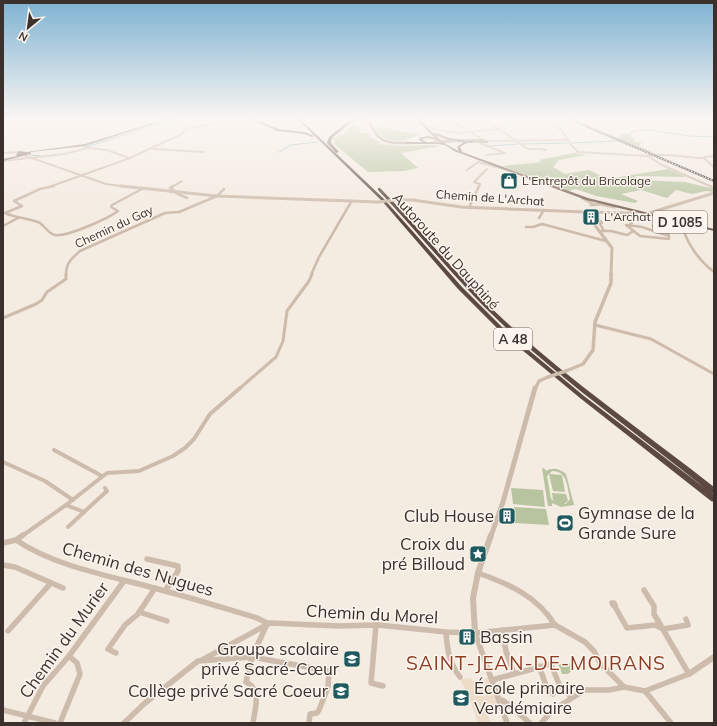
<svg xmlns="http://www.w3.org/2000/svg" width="717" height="726" font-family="Mulish,sans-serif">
  <rect width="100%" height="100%" fill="#f4ebe1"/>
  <!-- green -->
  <g fill="#b8c4a0" fill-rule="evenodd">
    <polygon points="355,125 361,129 358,133 368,133 370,137 381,143 375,144 403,146 433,145 441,146 401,153 418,168 404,171 368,172 333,143 336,141 332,139 345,134 350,127"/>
    <path d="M374,126L402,132L420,134C405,143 382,146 374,126Z"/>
    <polygon points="608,133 618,138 623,133 631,135 635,142 643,143 640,144 639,146 657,154 644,150 607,134"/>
    <polygon points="575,153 586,155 559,160 553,167 565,174 589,170 607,179 668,169 686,177 635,176 639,180 685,182 714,189 714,192 706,191 692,194 676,190 667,198 641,190 621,194 638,201 635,203 596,196 576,189 568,191 502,166 541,162 539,160"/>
    <path d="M542,468L545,469L546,471C553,467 560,469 566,474L574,505L561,507L552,503V506H548ZM552,471C568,471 567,487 570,499L566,504H564L568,501L566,494L552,493L553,500L558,504L551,499L547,476Z"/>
    <polygon points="549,474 562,475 565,492 553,491"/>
    <polygon points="511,488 543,490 545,507 513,504"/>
    <polygon points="514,507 546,509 549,525 515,523"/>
    <polygon points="575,663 577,666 568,674 562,674 558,664"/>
  </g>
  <!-- plaza -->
  <polygon fill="#ecdcc8" points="460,676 463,679 471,678 472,681 489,678 500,708 486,711 491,723 478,723 470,699 459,677"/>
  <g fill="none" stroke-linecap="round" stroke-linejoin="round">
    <!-- stream -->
    <g stroke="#7fb0b2" stroke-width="1">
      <polyline points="621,140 636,130 651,130 690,136 714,137"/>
      <polyline points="572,143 617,141"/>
      <polyline points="523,144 567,143"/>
      <polyline points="490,146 518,144"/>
      <polyline points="83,148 178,118"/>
      <polyline points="279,152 291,145 317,142"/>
      <polyline points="30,155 41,156"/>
    </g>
    <!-- minor-far4 -->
    <g stroke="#cdbbac" stroke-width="2">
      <polyline points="449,118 483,140"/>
      <polyline points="483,118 528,149 542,149"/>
      <polyline points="539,118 562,130 568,141 578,152 648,156 660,164 712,187"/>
      <polyline points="368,119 377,118"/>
      <polygon points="432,128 435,128 433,129"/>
      <polyline points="434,129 458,133 498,129"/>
      <polyline points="487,141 568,140"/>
      <polyline points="480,143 505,153 486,155"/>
      <polyline points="153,149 203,152"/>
      <polygon points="542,149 546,150 543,150"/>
      <polyline points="3,153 20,152"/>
      <path d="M648,156C662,152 688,158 704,158L714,167"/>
      <polyline points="704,157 714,156"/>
      <polyline points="3,161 64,154 88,148 107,150 129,158"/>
      <polyline points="467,170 478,162 511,171"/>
      <polyline points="49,187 130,158 182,134 186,129 212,124 227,118"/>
      <polyline points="172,187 182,181"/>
      <polyline points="479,187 480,184 474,182 487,169"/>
    </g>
    <!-- minor-far3 -->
    <g stroke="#cdbbac" stroke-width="2.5">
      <path d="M54,186L40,189L14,201L22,206L5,213C16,218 27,218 38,222C45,225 48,234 55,235C67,237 107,219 118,211L111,207L112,205L142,189"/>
      <polyline points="710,186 714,188"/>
      <polyline points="171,192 173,189 170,188 173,186"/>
      <polyline points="176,193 187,198"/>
      <polyline points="469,208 479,186"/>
      <polyline points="585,212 636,213"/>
      <polyline points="590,212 602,223 600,224 604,231"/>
      <polyline points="623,213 632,223 629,225"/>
      <polyline points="539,218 544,210"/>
      <path d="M681,221C685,241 698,260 714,272"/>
      <polygon points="626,225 642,227 669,236 669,239 640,236"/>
      <polyline points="3,226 18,218"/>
      <polyline points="526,227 533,227 542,224 606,241"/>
      <polyline points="655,227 653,226 665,230 669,235"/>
      <polyline points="599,231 611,231 627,235 632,232"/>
      <path d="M66,275C66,263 71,259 80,251L165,213L179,212L217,196L224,189"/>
      <polyline points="311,275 319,257 351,202"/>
    </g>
    <!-- minor-far2 -->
    <g stroke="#cdbbac" stroke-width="3">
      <polyline points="3,318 36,304 42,300 47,292 66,279 66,274"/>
      <polyline points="595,325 651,339 714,374"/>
      <polyline points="239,389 276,357 283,341 287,311 309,281 312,274"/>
    </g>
    <!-- minor-far1 -->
    <g stroke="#cdbbac" stroke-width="4">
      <polyline points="54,450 102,476"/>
      <polyline points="3,462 45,481 73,500"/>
      <polyline points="66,505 84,512 107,491 105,488"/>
      <polyline points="68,527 84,512"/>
      <polyline points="22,536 66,505 107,473 139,471 173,456 185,448 194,439 210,414 240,388"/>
    </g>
    <!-- minor -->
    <g stroke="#cdbbac" stroke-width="5.5">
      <path d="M16,540C54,566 110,576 154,588C189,597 223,608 257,618L267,623"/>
      <polyline points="3,543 16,540 23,535"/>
      <polyline points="147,559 178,566 178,571 165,591"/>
      <polyline points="3,565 15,567 63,588"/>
      <path d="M478,573C509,584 537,596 555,625"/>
      <polygon points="612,603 614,603 615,605 613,605"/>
      <polyline points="614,605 627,628 655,625 663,629 688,625 686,619"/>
      <polyline points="139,612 167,621"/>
      <polyline points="376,625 371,683 383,686"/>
      <polyline points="502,630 506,651 514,674"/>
      <polyline points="8,631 51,583"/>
      <path d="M446,632C447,649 449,663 460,677"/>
      <polyline points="475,633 507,723"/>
      <polyline points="116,653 108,649 125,625 138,614 155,588"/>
      <polyline points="202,660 270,623 339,626 378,625 446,632 475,633 555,625 585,642 594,651 600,663 624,687"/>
      <polyline points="539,666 547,688 553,694"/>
      <polyline points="492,680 551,664 559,684 571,697"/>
      <polyline points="645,691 671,723"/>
      <polyline points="499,699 504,701 530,723"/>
      <polyline points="3,710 55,723"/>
      <polyline points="24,723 43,686 69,656 124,581"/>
      <polyline points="60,723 80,674 77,663 69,656"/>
      <polyline points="124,723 145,703 198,661 252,657 267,624"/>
      <path d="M253,723C255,708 262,690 246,682L252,657L329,671L328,687L319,710L317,713L310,714L309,723"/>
      <polyline points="541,723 553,710 585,690 609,690 624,687 645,691 689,674 654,614 654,606 644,590"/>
    </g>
    <!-- tertiary-far4 -->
    <polyline stroke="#cdbbac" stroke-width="2" points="23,155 106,184 128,187"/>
    <!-- tertiary-far3 -->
    <g stroke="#cdbbac" stroke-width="3">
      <polyline points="121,186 217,196 378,202"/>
      <polyline points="582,198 593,204"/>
      <polyline points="395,200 413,200 461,207 585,212"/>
      <polyline points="591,205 600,204 615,207"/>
      <polyline points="585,212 612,248 611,275"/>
      <polyline points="646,214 714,193"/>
    </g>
    <!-- tertiary-far2 -->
    <g stroke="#cdbbac" stroke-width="3.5">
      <polyline points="566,371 583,364 593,350 595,322 611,283 611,274"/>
      <polyline points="535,389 539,381 548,377"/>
    </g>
    <!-- tertiary-far1 -->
    <polyline stroke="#cdbbac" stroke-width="5" points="491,536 503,502 535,388"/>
    <!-- tertiary -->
    <g stroke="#cdbbac" stroke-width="6">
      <polyline points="475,633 473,598 478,573 491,535"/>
      <polyline points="689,674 714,657"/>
    </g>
    <!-- secondary -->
    <g stroke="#a18a7d" stroke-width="2.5">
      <path d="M368,118C377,144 386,143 411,143"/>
      <polyline points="458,141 482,140 487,142 465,141"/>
    </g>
    <!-- primary -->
    <g fill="#7d675c" fill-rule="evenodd">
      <polygon points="167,118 172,118 85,146 31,152 31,154 3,161 3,159 17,156 16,155 19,151 27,152 85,144"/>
      <path d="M415,118H418L434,134L436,133L449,138L464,140V141L463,142L448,140L435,135C442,142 450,147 459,151L457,147L465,141H473V143C466,143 466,143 460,147L462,151V152L588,198L714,229V231L586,200L454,151L445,145L438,144H406V142H423L419,140V138L428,136L435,138ZM428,138L437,140L441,143L438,142H426L422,139Z"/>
    </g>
    <!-- motorway -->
    <g fill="#5c4a42" fill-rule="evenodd">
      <polygon points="248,118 252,118 279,129 305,132 314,136 312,137 304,134 277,131"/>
      <path d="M296,118H299L384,199L462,287L508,333L584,396L706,489C638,434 565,383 501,323C457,282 420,234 378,190V188H380C423,232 460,280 505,321C570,381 644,432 714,487V494L712,493L714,495V502L711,501L580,398L504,335L458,289L382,201Z"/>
      <polygon points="364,118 369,119 353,121 332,138 331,143 339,152 336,153 327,143 329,137 351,119"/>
    </g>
    <!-- rail casing -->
    <g stroke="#3b302b" stroke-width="2">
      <polyline id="rail" points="567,118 714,181"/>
    </g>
    <!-- rail -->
    <use href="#rail" stroke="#fbf5ee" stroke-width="1" stroke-dasharray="1.5" stroke-linecap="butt"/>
    <!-- tertiary-bridge-far1 -->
    <polyline stroke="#cdbbac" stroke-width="3" points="378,202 395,200"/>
    <!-- tertiary-bridge -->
    <polyline stroke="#cdbbac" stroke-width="3.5" points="548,377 566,371"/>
    <!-- secondary-bridge -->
    <polyline stroke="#a18a7d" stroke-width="2.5" points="434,142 455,141"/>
  </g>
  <!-- sky -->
  <linearGradient id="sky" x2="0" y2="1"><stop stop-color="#7eb2d2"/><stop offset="0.54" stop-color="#faf6f2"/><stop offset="1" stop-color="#faf6f2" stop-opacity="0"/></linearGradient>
  <rect width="717" height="220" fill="url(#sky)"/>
  <!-- icons -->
  <defs>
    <g id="shop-square" transform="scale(0.9)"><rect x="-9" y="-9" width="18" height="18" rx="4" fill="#1f5a5e" stroke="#fbf5ee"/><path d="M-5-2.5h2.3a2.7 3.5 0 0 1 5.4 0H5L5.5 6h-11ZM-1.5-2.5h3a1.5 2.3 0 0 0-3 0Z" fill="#fff"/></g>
    <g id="building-square" transform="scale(0.9)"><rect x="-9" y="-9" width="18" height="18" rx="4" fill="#1f5a5e" stroke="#fbf5ee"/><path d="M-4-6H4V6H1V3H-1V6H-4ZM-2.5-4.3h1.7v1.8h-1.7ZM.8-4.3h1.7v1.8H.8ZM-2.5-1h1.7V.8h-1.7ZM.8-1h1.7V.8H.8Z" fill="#fff"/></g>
    <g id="stadium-square" transform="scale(0.9)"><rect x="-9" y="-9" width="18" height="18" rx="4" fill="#1f5a5e" stroke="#fbf5ee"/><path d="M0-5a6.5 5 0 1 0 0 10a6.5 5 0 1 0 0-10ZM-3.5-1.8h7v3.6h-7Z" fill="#fff"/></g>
    <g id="sight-square" transform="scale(0.9)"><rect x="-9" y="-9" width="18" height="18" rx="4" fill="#1f5a5e" stroke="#fbf5ee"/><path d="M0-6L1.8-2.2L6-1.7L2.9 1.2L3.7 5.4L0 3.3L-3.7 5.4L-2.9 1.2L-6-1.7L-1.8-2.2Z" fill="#fff"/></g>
    <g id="school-square" transform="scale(0.9)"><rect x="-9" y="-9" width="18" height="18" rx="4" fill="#1f5a5e" stroke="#fbf5ee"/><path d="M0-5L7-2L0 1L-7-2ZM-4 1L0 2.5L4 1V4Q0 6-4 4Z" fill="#fff"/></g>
  </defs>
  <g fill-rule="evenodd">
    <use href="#shop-square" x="509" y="181"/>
    <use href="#building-square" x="591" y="217"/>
    <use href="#building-square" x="507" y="516"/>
    <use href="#stadium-square" x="565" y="523"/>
    <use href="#sight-square" x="478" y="554"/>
    <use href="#building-square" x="467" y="637"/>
    <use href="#school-square" x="352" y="659"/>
    <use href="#school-square" x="341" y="691"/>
    <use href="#school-square" x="461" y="698"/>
  </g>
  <g text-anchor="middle" stroke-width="3" stroke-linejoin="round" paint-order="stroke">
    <!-- far-poi labels -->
    <g font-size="12" fill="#3b302b" stroke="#fbf5ee" text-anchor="start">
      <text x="522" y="185">L'Entrepôt du Bricolage</text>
      <text x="604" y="221">L'Archat</text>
    </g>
    <!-- far-street labels -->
    <g font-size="12" fill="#3b302b" stroke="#fbf5ee">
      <text transform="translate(490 198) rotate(4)" y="4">Chemin de L'Archat</text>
      <text transform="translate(114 227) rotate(-25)" y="4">Chemin du Gay</text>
    </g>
    <!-- shield labels -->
    <g fill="#fbf5ee" stroke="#756b66" stroke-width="1">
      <rect x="653" y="211" width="54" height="22" rx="3"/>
      <rect x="494" y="328" width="38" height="22" rx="3"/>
    </g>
    <g font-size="13" font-weight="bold" fill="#3b302b">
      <text x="680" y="227">D 1085</text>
      <text x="513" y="344">A 48</text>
    </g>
    <!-- street labels -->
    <g font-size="14" fill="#3b302b" stroke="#fbf5ee">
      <text transform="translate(446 251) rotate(48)" y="5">Autoroute du Dauphiné</text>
    </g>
    <!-- near-poi labels -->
    <g font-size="17" fill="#3b302b" stroke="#fbf5ee" text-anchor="end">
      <text x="578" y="519" text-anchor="start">Gymnase de la<tspan x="578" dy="20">Grande Sure</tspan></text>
      <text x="494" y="522">Club House</text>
      <text x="465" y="550">Croix du<tspan x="465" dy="20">pré Billoud</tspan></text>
      <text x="480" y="643" text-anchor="start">Bassin</text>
      <text x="339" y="655">Groupe scolaire<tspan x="339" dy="20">privé Sacré-Cœur</tspan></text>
      <text x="474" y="694" text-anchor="start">École primaire<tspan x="474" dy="20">Vendémiaire</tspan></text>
      <text x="328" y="697">Collège privé Sacré Coeur</text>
    </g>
    <!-- near-street labels -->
    <g font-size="17" fill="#3b302b" stroke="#fbf5ee">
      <text transform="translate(138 569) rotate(16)" y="6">Chemin des Nugues</text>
      <text transform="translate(372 614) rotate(3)" y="6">Chemin du Morel</text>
      <text transform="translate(64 640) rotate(-54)" y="6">Chemin du Murier</text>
    </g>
    <!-- near-quarter labels -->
    <g font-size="19" letter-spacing="1" fill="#8c3b22" stroke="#fbf5ee">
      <text x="536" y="670">SAINT-JEAN-DE-MOIRANS</text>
    </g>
  </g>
  <!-- border -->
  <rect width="717" height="726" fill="none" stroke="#3b302b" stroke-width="8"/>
  <!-- north arrow -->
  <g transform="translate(28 28) rotate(209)" stroke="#fbf5ee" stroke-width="3" paint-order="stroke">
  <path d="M0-3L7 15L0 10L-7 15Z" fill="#3b302b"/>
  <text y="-6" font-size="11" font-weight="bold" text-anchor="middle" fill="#3b302b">N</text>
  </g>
</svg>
